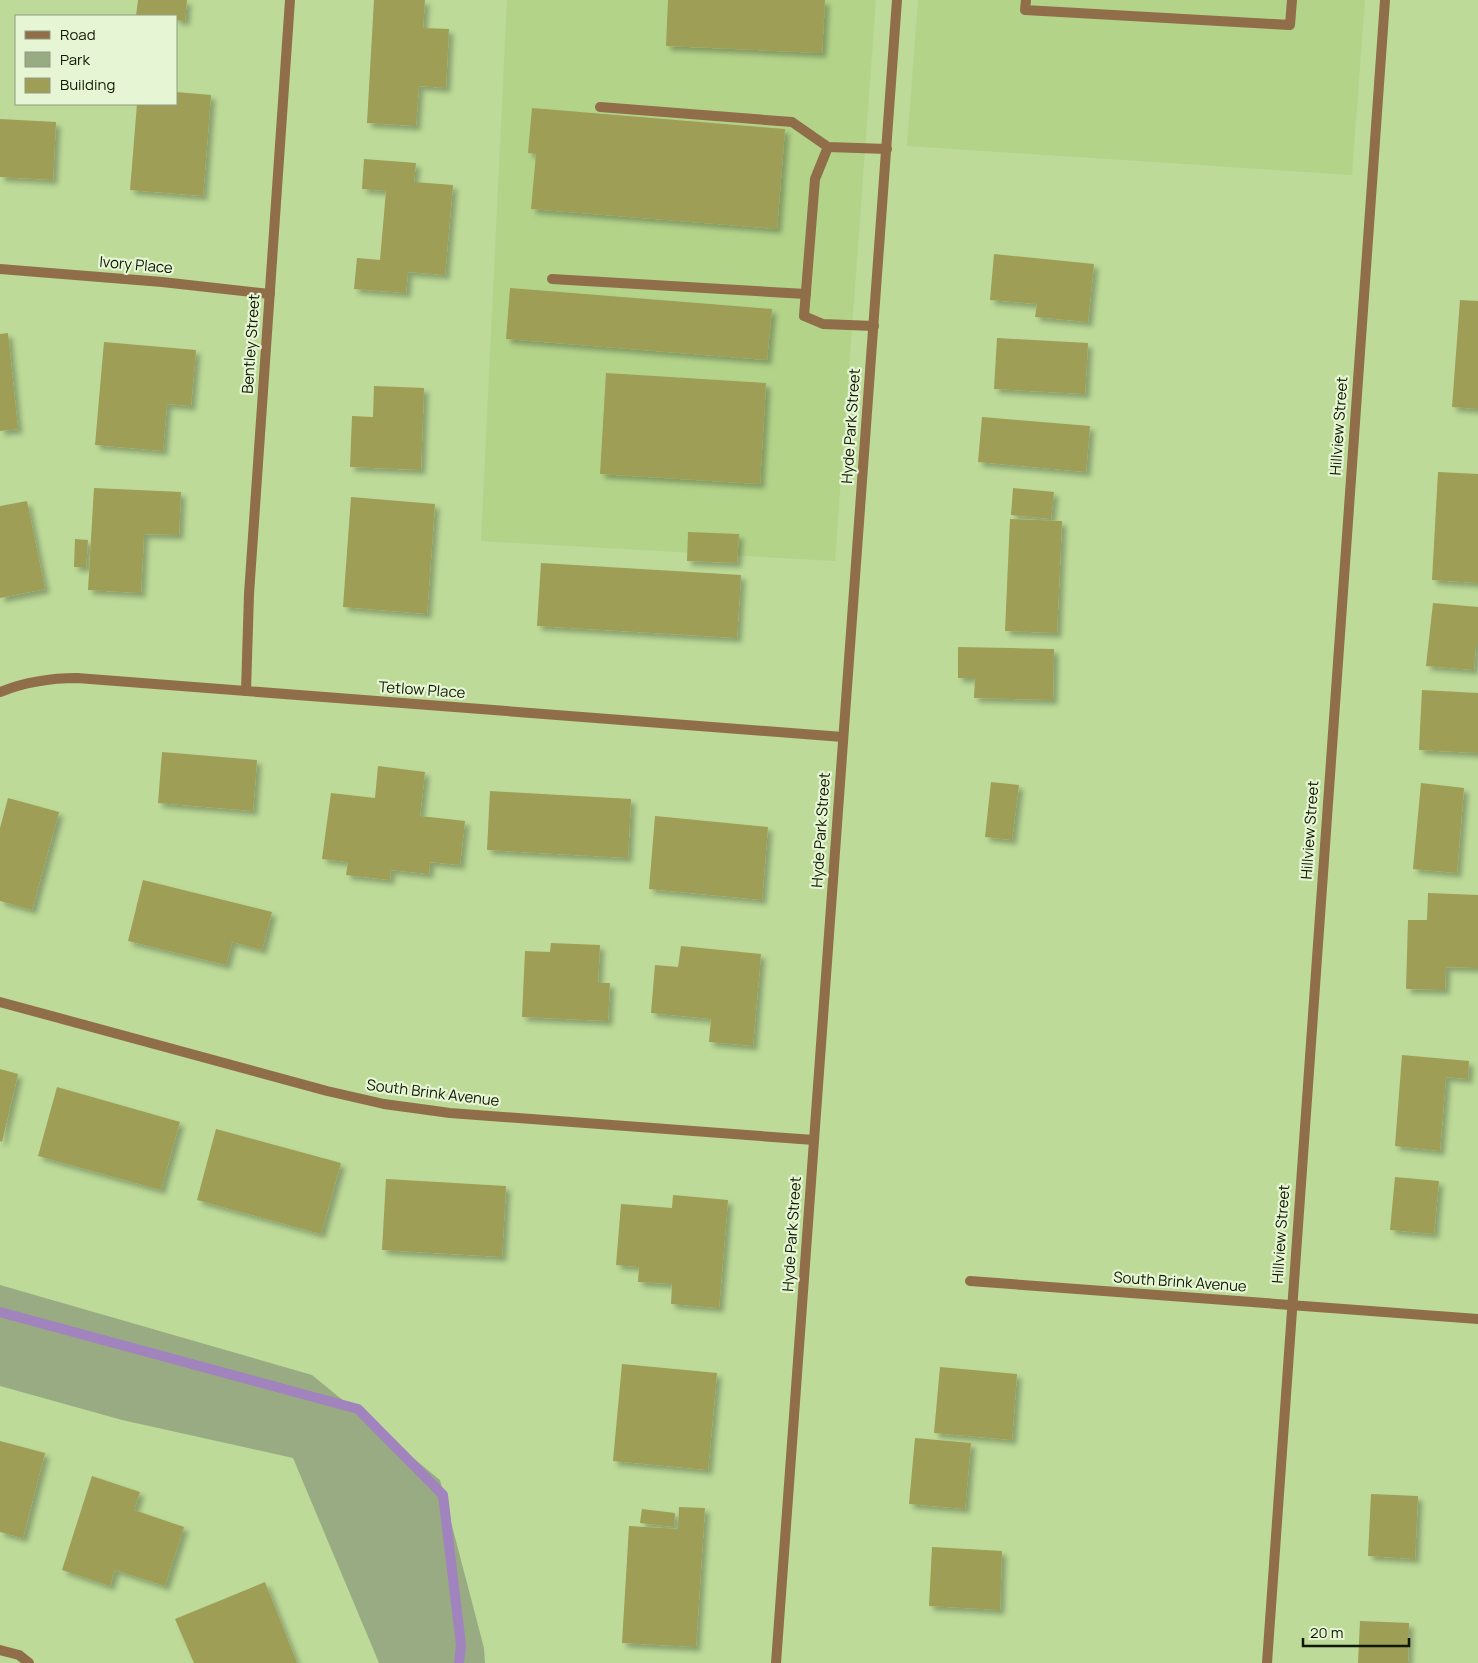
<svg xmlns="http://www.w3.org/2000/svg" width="1478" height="1663" font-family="Manrope,sans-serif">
  <defs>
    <filter id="shadow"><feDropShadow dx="4.5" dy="4.5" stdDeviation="2.5" flood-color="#0004"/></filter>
  </defs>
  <rect width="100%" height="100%" fill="#bdda98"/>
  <!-- built -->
  <g fill="#b3d389">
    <polygon points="507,0 876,0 835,561 481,541"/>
    <polygon points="918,0 1365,0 1352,175 907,146"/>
  </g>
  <!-- green -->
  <polygon fill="#99ab83" points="0,1285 312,1375 440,1480 484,1648 485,1663 379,1663 293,1458 122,1420 0,1386"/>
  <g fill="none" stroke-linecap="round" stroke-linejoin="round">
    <!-- stream -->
    <polyline stroke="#a183bd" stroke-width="10" points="0,1312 358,1409 443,1495 461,1645 459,1663"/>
  </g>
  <!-- building -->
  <g fill="#9f9e57" filter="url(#shadow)">
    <polygon points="138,0 187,0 185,21 176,20 176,16 136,16"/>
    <polygon points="374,0 425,0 423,28 449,29 446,88 419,86 416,126 367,123"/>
    <polygon points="668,0 825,0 822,53 666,46"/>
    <polygon points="176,92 211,95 203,196 130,190 137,104 176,104"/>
    <polygon points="532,108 785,129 777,229 531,209 536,154 528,153"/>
    <polygon points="0,119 56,122 53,180 0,177"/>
    <polygon points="364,159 416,163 414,182 453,185 445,275 408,272 406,293 354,289 357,258 380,260 386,191 362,189"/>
    <polygon points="994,254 1094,264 1088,322 1035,317 1037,304 990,300"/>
    <polygon points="510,288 772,309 767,360 506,339"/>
    <polygon points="1460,300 1478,301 1478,409 1452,407"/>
    <polygon points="8,333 18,429 0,431 0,334"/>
    <polygon points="997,338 1088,343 1085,394 994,389"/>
    <polygon points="104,342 196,350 191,406 167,404 163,451 95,445"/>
    <polygon points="606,373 766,383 760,484 600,474"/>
    <polygon points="374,386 424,388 421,470 350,467 352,416 373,417"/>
    <polygon points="982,417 1090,426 1086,472 978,462"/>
    <polygon points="1438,472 1478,474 1478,583 1432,580"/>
    <polygon points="94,488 181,492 179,535 144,534 141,593 88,590"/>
    <polygon points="1013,488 1054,492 1051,519 1011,515"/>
    <polygon points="351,497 435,504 427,614 343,607"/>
    <polygon points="27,501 45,589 0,598 0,506"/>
    <polygon points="1010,519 1062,521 1057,633 1005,631"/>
    <polygon points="688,532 739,534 737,563 687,561"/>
    <polygon points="75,539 88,540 86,567 74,567"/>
    <polygon points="541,563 741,575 737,638 537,626"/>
    <polygon points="1433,603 1478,607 1478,645 1476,645 1474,670 1426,666"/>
    <polygon points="958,647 1054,649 1053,700 974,698 975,678 958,678"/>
    <polygon points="1422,690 1478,693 1478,753 1419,750"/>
    <polygon points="162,752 257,760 253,811 158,803"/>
    <polygon points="378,766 425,772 420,816 465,821 460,865 430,862 429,874 391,870 390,880 346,875 348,862 322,859 331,793 375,798"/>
    <polygon points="991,782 1019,785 1012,840 985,837"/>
    <polygon points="1421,783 1464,788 1457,873 1413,869"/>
    <polygon points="490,791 631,799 628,858 487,850"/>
    <polygon points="8,798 59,812 32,910 0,901 0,828"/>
    <polygon points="655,816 768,827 762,900 649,889"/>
    <polygon points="143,880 272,912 262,950 232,942 226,965 128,941"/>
    <polygon points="1428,893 1478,895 1478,968 1446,967 1445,990 1406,989 1408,920 1427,920"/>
    <polygon points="551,943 600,945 598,983 610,983 608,1021 522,1017 525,951 550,952"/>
    <polygon points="681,946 761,954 753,1046 709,1042 711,1019 651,1013 655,965 678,967"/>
    <polygon points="1402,1055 1469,1061 1468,1079 1446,1077 1440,1151 1395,1146"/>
    <polygon points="0,1069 18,1074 2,1142 0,1141"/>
    <polygon points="57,1087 180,1122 161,1190 38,1156"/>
    <polygon points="216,1129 341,1163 321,1234 197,1200"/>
    <polygon points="1395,1177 1439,1181 1434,1234 1390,1230"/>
    <polygon points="386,1179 506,1186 502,1257 382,1250"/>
    <polygon points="673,1195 728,1200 719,1308 671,1304 672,1284 638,1282 639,1267 616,1265 621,1204 672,1208"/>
    <polygon points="622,1364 717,1373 708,1470 613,1461"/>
    <polygon points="940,1367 1017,1374 1012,1440 934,1433"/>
    <polygon points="915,1438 971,1443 965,1509 909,1504"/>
    <polygon points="0,1441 45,1453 23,1538 0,1532"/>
    <polygon points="92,1476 140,1492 134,1510 184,1527 165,1586 115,1570 110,1586 62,1570"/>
    <polygon points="1371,1494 1418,1496 1415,1559 1368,1556"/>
    <polygon points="679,1507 705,1508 696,1647 622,1643 629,1526 678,1529"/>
    <polygon points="642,1509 675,1513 674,1527 640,1523"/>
    <polygon points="932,1547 1002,1551 1000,1610 929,1606"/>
    <polygon points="265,1582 297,1663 194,1663 175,1619"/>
    <polygon points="1360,1621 1409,1623 1408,1663 1358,1663"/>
  </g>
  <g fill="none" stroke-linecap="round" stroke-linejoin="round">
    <!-- service -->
    <g stroke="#906e49" stroke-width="10">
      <polyline points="1026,0 1025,10 1290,25 1292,0"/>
      <polyline points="600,107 792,122 828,147 887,149"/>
      <polyline points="828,147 815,179 804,316 823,324 874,326"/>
      <polyline points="552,279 806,294"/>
    </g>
    <!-- minor -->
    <g stroke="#906e49" stroke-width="10">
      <polyline points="0,269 162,282 270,294"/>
      <polyline points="246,691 249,594 290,0"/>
      <path d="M0,692C25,682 49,678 77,678L843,737"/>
      <polyline points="0,1002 327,1091 384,1104 450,1113 814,1140"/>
      <polyline points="970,1281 1478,1319"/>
      <polyline points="0,1650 19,1655 29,1663"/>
      <polyline points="776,1663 897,0"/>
      <polyline points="1267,1663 1385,0"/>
    </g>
  </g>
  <g text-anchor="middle" stroke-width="4.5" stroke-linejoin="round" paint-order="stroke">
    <!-- street labels -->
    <g font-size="15" fill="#0f1801" stroke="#e6f5d4">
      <text transform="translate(136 265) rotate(5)" y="5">Ivory Place</text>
      <text transform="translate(251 344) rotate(-86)" y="5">Bentley Street</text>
      <text transform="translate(851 426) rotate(-86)" y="5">Hyde Park Street</text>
      <text transform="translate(1339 426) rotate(-86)" y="5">Hillview Street</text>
      <text transform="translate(422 690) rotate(4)" y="5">Tetlow Place</text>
      <text transform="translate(821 830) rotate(-86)" y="5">Hyde Park Street</text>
      <text transform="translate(1310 830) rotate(-86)" y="5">Hillview Street</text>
      <text transform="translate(433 1093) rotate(7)" y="5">South Brink Avenue</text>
      <text transform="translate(792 1234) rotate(-86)" y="5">Hyde Park Street</text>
      <text transform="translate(1281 1234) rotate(-86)" y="5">Hillview Street</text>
      <text transform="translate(1180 1282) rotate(4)" y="5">South Brink Avenue</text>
    </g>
  </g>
  <!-- legend -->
  <rect x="15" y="15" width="162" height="90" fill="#e6f5d4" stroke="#909d80"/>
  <rect x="25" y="31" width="25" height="8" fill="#906e49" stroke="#909d80"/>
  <text x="60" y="40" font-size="15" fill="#0f1801">Road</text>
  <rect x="25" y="52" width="25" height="15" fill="#99ab83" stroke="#909d80"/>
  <text x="60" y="65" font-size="15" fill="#0f1801">Park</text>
  <rect x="25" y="78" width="25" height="15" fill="#9f9e57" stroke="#909d80"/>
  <text x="60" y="90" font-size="15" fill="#0f1801">Building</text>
  <!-- scale -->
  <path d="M1303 1638v8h106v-8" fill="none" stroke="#0f1801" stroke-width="2.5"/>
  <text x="1310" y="1638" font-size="15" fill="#0f1801" stroke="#e6f5d4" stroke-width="4" paint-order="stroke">20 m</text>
</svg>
